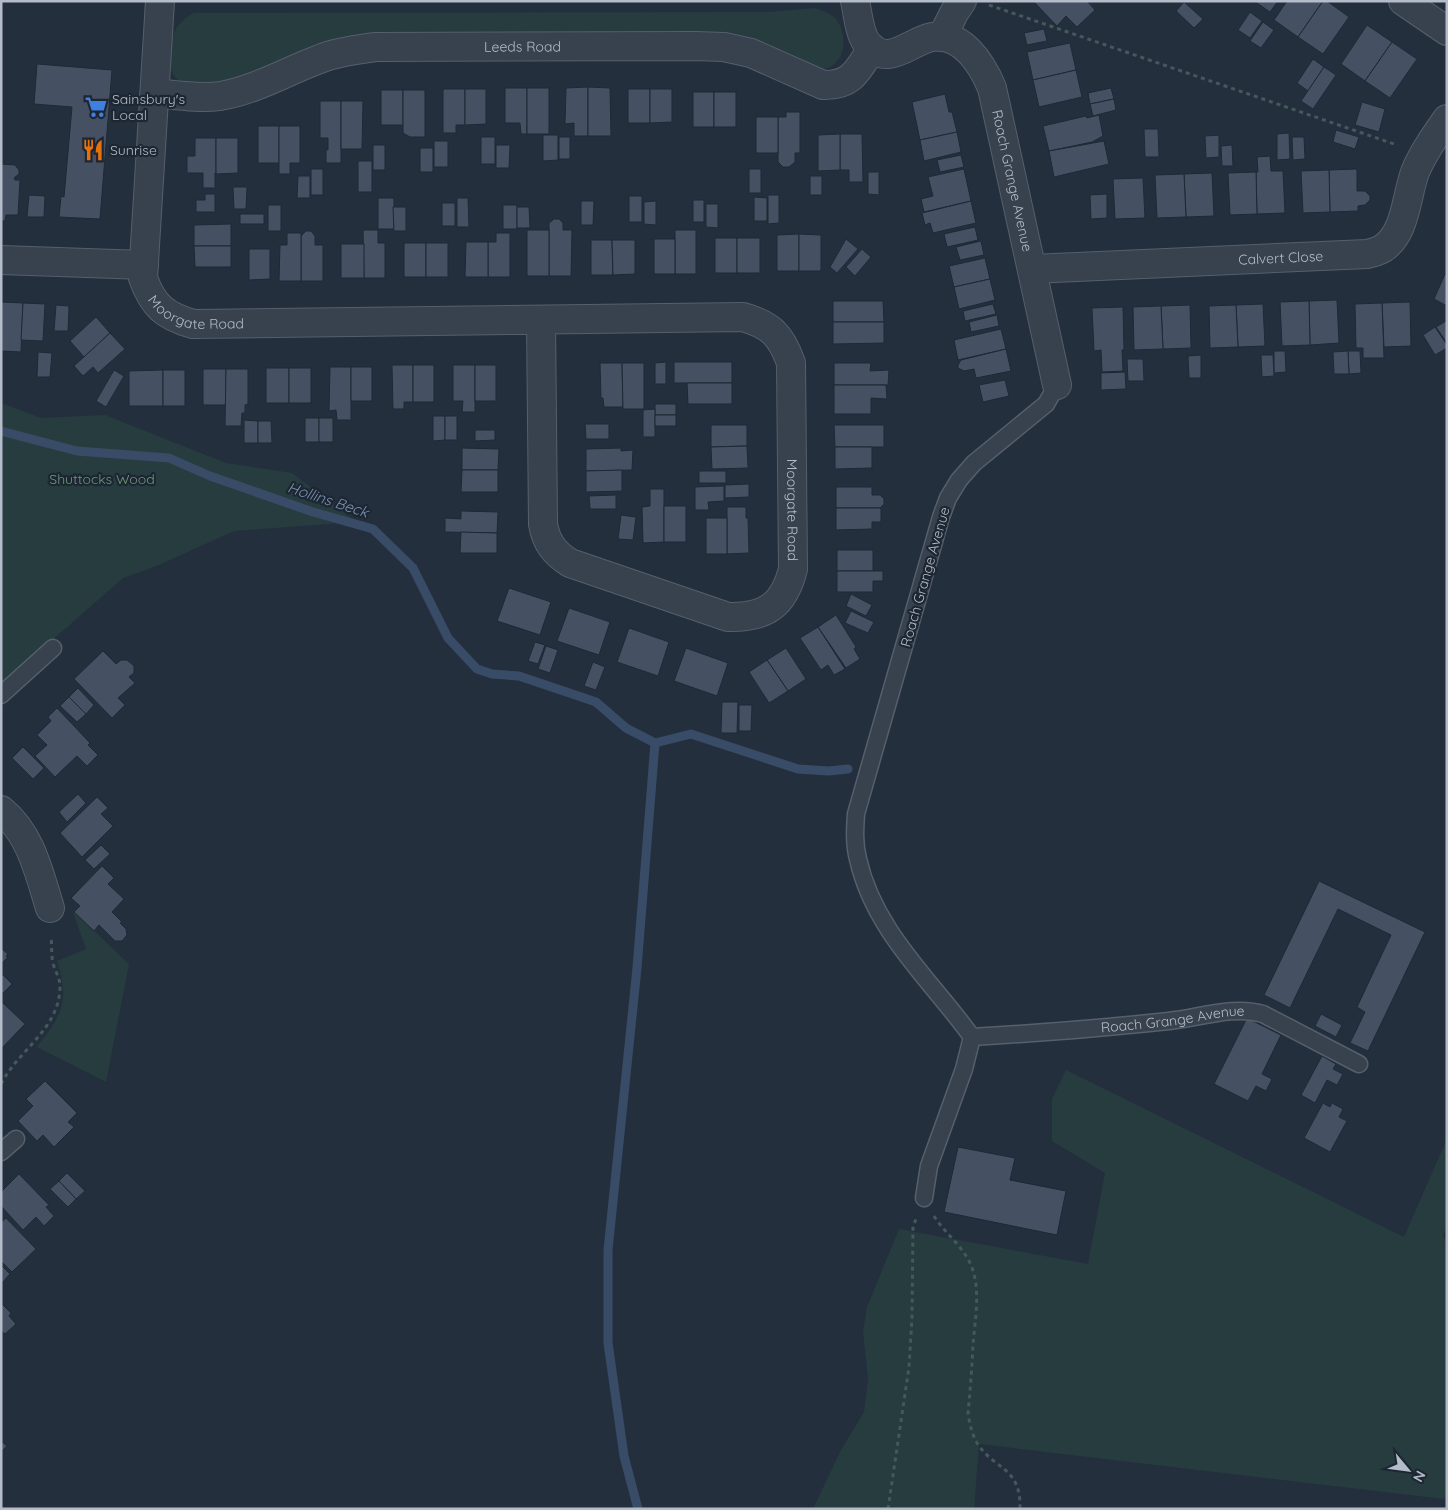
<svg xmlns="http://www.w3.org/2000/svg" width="1448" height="1510" font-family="Quicksand,sans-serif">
  <rect width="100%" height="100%" fill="#242f3e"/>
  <!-- green -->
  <g fill="#263c3f">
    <path d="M815,8C823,11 830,13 836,19C846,31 847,56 833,65C829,69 824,69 819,70L763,49L381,34L236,81C221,83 195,89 181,82C162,71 168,36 181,22C185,18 189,16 194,13L769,12Z"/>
    <polygon points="1,403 41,418 105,415 226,463 292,473 357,522 234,531 159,565 123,578 1,685"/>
    <path d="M73,912H74L129,964L106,1082L37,1047C62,1015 70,1001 57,961L86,949Z"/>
    <polygon points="1066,1070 1404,1237 1447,1139 1447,1226 1443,1235 1447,1246 1447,1493 1444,1499 979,1444 974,1509 813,1509 841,1450 864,1412 868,1379 863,1331 867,1307 899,1229 1088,1264 1105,1173 1052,1141 1052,1099"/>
  </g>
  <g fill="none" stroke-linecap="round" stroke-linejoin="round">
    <!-- stream -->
    <g stroke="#394c67" stroke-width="9">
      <polyline points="1,431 77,451 169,458 210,476 313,512 373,529 413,568 448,638 477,669 492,674 519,676 596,702 626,728 655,743"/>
      <polyline points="655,743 691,734 798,769 829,771 848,769"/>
      <polyline points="638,1509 624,1456 608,1343 608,1250 637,968 655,743"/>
    </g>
  </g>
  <!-- building -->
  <g fill="#455162" stroke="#1f2835">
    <polygon points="1033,1 1087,1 1095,10 1077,27 1066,16 1057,26"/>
    <polygon points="1254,1 1278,1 1270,12"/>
    <polygon points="1287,1 1323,1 1298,37 1274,20"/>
    <polygon points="1323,1 1327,1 1349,17 1323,54 1298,37"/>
    <polygon points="1184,2 1203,19 1194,28 1176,11"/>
    <polygon points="1250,12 1262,21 1250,38 1238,30"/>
    <polygon points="1263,22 1274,30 1261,48 1250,41"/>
    <polygon points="1367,25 1392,42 1365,81 1341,64"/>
    <polygon points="1044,29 1047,41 1027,45 1024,33"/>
    <polygon points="1392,42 1417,59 1390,98 1365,81"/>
    <polygon points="1070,43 1076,70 1033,80 1027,52"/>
    <polygon points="1313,59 1324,67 1308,91 1297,83"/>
    <polygon points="37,64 112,70 100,219 59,217 61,196 64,197 72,107 34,104"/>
    <polygon points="1324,67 1336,75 1313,109 1301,101"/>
    <polygon points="1076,70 1082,97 1039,107 1033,80"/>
    <polygon points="588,87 588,136 574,136 574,123 565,124 566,88"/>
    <polygon points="588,87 610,88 611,136 588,136"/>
    <polygon points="505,88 527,88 527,134 521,134 520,123 505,123"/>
    <rect x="527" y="88" width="22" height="46"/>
    <polygon points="1111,88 1114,99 1090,104 1088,93"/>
    <polygon points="443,89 465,89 465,125 456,125 456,133 443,133"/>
    <polygon points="465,89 486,89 486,124 465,125"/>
    <rect x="628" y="89" width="22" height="34"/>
    <polygon points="650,89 672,89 672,122 650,123"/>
    <rect x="381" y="90" width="22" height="35"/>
    <polygon points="403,90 425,90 425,137 410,137 403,133"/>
    <rect x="693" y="92" width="21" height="35"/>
    <rect x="714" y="92" width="22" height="35"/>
    <polygon points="945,94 949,112 952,112 957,132 920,140 912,102"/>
    <polygon points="1114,99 1116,110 1093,116 1090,104"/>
    <polygon points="320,101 341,101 341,163 326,163 326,149 328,150 328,138 320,138"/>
    <polygon points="341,101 363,101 362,149 341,149"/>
    <polygon points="1362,102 1385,109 1379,132 1355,125"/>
    <polygon points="786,112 800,112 800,153 795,153 795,162 789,167 783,167 778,162 778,117 786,117"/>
    <polygon points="1099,115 1103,136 1092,142 1049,151 1043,126 1086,116 1087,118"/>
    <rect x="756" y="117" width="22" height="36"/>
    <rect x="258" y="126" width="21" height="37"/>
    <polygon points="279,126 300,126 300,163 290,163 290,174 279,174"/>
    <polygon points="1144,129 1158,129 1159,157 1145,157"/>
    <polygon points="1336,130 1359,137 1355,149 1333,142"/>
    <polygon points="957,132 961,152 924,161 920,140"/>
    <polygon points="1289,133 1290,159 1277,160 1277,134"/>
    <polygon points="840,134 862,134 863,182 849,182 849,170 840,170"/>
    <polygon points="840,134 840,170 818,171 818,135"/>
    <polygon points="543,135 558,135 558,160 543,161"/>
    <polygon points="1219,135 1219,157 1206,158 1205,136"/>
    <rect x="481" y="137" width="14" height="27"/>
    <rect x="559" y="137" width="11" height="22"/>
    <polygon points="1292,137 1304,137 1305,159 1293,160"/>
    <polygon points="195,138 216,138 216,174 215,173 215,188 203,188 203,173 187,173 187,156 195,156"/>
    <polygon points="216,138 238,138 238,173 216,174"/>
    <rect x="434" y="141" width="14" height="26"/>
    <polygon points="1104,141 1109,164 1054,177 1049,151"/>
    <rect x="373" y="145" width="12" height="25"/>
    <polygon points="496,145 510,145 509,168 496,168"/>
    <polygon points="1232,145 1233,166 1222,166 1221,146"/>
    <rect x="420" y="148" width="13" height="24"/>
    <polygon points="961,155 964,167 940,172 937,160"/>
    <polygon points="1270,156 1271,171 1283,171 1285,213 1257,214 1256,172 1258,172 1257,157"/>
    <rect x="358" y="161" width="14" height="31"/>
    <polygon points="1,164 15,165 19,170 19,174 14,178 15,180 20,180 18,215 6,215 5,221 1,221"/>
    <rect x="311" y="169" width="12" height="26"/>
    <rect x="749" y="169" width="12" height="24"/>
    <polygon points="964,169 971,201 924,212 921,199 933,196 928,177"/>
    <polygon points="1357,169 1357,191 1365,191 1370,196 1370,200 1365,205 1358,206 1358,211 1330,212 1329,170"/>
    <polygon points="1329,170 1330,212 1303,213 1301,171"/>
    <polygon points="868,172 879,172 879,195 868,194"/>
    <polygon points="1256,172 1257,214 1230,215 1228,173"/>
    <polygon points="1212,173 1214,216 1186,217 1184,174"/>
    <polygon points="1184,174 1186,217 1157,218 1155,175"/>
    <polygon points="298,176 310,176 310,198 297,198"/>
    <rect x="810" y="176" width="12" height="19"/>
    <polygon points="1143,178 1145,218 1115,219 1113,179"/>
    <polygon points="233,187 247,187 246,209 234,209"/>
    <polygon points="205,194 215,194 215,212 196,212 196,200 205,200"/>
    <polygon points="1107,194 1107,218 1091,219 1090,195"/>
    <polygon points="29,195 45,196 44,217 27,217"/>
    <polygon points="768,195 779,195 779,223 768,224"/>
    <rect x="629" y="196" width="13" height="26"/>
    <polygon points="754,197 767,198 767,221 754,221"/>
    <rect x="378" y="198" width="16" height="31"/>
    <polygon points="457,198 468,198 469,227 457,227"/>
    <rect x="693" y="200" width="11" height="22"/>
    <polygon points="581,201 594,201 593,225 581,225"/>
    <polygon points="656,201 656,225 644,224 644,202"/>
    <polygon points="971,201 976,223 933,233 930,223 925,225 922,213"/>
    <rect x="442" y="203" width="13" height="23"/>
    <polygon points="706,204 718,204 718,228 706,227"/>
    <rect x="268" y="205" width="13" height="26"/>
    <rect x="503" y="205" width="14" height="24"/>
    <polygon points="393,207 406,207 406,231 394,231"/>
    <polygon points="517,207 529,207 530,228 517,228"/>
    <rect x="240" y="214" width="24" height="10"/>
    <polygon points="554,219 559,219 563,223 563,230 572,230 571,276 549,276 549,223"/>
    <polygon points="231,224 231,246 194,246 194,225"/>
    <polygon points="975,227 978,240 947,247 944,234"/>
    <polygon points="363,230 378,230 378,243 385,243 385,278 364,278"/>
    <rect x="527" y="230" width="22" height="46"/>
    <rect x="675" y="230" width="21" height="44"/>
    <polygon points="306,231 311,231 315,236 315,245 323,245 323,281 301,281 301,236"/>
    <polygon points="287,233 301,233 301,281 279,281 280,245 287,245"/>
    <polygon points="496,233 510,233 510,277 488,277 488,242 496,242"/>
    <polygon points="799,234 799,271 777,271 777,235"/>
    <polygon points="799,234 821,235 821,271 799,271"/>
    <rect x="715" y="238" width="22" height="35"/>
    <rect x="737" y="238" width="23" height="35"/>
    <rect x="654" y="239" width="21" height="35"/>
    <polygon points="846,239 858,249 837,273 830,267"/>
    <polygon points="591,240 612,240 613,275 591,275"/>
    <polygon points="612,240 635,240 635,274 613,275"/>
    <polygon points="981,241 984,255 960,260 956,247"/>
    <polygon points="466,242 488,242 488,277 465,277"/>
    <rect x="404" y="243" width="22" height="34"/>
    <rect x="426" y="243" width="22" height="34"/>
    <rect x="341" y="244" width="23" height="34"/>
    <polygon points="194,246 231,246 231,267 195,267"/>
    <polygon points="249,249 270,249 270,279 249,280"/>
    <polygon points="862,249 871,257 855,276 846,267"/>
    <polygon points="985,258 990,279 954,287 949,266"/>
    <polygon points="1445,274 1447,275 1447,306 1434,299"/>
    <polygon points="990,279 995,300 959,309 954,287"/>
    <polygon points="1337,300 1339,343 1310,345 1309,301"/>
    <polygon points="833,301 883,301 884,322 833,322"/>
    <polygon points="1309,301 1310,345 1282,346 1280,302"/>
    <polygon points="1,302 23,303 21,352 1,351"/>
    <polygon points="1410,302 1411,346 1384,347 1382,303"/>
    <polygon points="23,303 45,304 43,341 21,340"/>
    <polygon points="1382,303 1384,358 1363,358 1363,348 1356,348 1355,304"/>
    <polygon points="993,304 996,314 965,321 963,311"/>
    <polygon points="1263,304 1265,346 1238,347 1236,305"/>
    <polygon points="56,305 69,306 68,331 54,331"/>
    <polygon points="1190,305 1191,348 1163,349 1161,306"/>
    <polygon points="1236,305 1238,347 1210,348 1209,306"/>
    <polygon points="1161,306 1163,349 1134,350 1133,307"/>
    <polygon points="1123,307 1124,350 1122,350 1123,371 1102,372 1101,350 1094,351 1092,308"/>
    <polygon points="997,315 999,326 971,332 969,322"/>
    <polygon points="96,317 110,333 84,357 70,341"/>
    <polygon points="1446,321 1447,322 1447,343 1436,327"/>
    <polygon points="833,322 884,322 884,343 833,344"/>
    <polygon points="1435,327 1447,345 1447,348 1435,355 1423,335"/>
    <polygon points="1001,329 1006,349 958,360 954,340"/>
    <polygon points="110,333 125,349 98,373 93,367 83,376 74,366"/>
    <polygon points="1006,349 1011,371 976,378 974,369 964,371 958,368 958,365 961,360"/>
    <polygon points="1274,351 1285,351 1286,372 1274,373"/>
    <polygon points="1348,351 1360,351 1361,373 1349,374"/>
    <polygon points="1348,351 1349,374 1334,374 1333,352"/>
    <polygon points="38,352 52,353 50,377 37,377"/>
    <polygon points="1201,355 1201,378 1189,378 1188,356"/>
    <polygon points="1261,355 1273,355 1274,376 1262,377"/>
    <polygon points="1127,359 1143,359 1144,381 1128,381"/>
    <polygon points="666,362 666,384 655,384 655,363"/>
    <rect x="674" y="362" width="58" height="21"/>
    <polygon points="600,363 622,363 623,407 604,407 603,398 601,398"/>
    <polygon points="622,363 644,363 644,409 623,409"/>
    <polygon points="834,363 871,363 870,371 889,370 888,385 834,385"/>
    <polygon points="392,365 413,365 413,402 404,402 404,409 393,409"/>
    <rect x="413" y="365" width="21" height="37"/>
    <polygon points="453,365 475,365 475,412 462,412 463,401 453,401"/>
    <rect x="475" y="365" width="21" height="36"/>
    <polygon points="330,367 351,367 351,420 337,420 336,410 329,411"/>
    <rect x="351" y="367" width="21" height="34"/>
    <rect x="266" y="368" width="23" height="35"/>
    <rect x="289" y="368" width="22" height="35"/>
    <rect x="203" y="369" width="23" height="36"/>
    <polygon points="226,369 248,369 248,404 245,405 245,413 242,413 241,426 225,426"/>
    <polygon points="114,370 124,376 106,407 96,401"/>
    <polygon points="163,370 163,406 129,406 129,371"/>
    <rect x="163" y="370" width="22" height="36"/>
    <polygon points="1125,372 1126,389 1101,390 1101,373"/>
    <polygon points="1005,380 1009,396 983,402 979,385"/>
    <polygon points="687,383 732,383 732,404 688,404"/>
    <polygon points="834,385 886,385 887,399 871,398 871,414 834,414"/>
    <rect x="655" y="404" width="21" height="11"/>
    <polygon points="655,409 655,437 643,437 643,410"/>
    <rect x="655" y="415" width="21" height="11"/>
    <polygon points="433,416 445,416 445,440 433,441"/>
    <rect x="445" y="416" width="12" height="24"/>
    <rect x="305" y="418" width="14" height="24"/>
    <rect x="319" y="418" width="14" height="24"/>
    <polygon points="244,420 258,421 258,443 244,443"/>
    <polygon points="258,421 271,421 272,443 258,443"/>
    <polygon points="585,424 609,424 609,439 586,439"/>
    <polygon points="711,425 747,425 747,446 711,447"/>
    <polygon points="834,425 884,425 884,447 835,447"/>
    <polygon points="475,430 495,430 495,440 475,441"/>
    <polygon points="747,446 748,468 712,469 711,447"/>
    <polygon points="835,447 872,447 872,468 835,469"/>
    <polygon points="462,448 499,449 498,470 462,470"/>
    <polygon points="621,448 621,451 633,450 632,470 586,471 586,449"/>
    <polygon points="462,470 498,470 498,492 461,492"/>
    <polygon points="622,470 622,491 586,492 586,471"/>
    <rect x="699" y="471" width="27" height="12"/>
    <polygon points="749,484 749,497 725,498 725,485"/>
    <polygon points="724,486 724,501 708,502 709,510 695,510 695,487"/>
    <polygon points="836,487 872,487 872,495 880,495 884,499 884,504 880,508 836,508"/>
    <polygon points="650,489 664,489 664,542 643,543 642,507 650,506"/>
    <polygon points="616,495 616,509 590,509 589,496"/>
    <rect x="664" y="506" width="22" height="36"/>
    <polygon points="727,507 746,507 746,518 748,518 749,553 727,554"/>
    <polygon points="836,508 881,508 881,522 872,522 872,529 836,530"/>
    <polygon points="461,511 498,512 497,533 445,532 445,518 461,519"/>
    <polygon points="621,515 636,517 633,540 618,539"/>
    <rect x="706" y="518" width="21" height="36"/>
    <polygon points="461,532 497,533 497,553 460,553"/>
    <rect x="837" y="550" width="36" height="21"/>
    <polygon points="837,571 883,571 883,581 873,581 873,592 837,592"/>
    <polygon points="509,588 551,602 540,635 497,621"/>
    <polygon points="851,594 872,605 866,616 846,606"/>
    <polygon points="569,608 610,622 599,655 557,641"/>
    <polygon points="851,611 874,622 868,633 845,623"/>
    <polygon points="836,615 856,647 854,649 860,659 846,668 818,627"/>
    <polygon points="818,627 845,669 834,675 828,665 821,670 800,638"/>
    <polygon points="629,628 669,642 658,676 617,662"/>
    <polygon points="535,642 545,645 538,664 528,661"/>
    <polygon points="546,646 558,650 550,673 538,669"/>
    <polygon points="686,648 728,663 717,696 674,681"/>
    <polygon points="786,648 806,679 788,691 767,660"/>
    <polygon points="103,651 116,664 121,660 127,660 134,666 134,673 129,677 135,683 118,698 125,705 112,718 74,679"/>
    <polygon points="767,660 788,691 769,703 749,672"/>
    <polygon points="593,662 605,667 596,690 584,686"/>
    <polygon points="78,688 94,705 86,714 69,697"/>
    <polygon points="69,697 86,714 77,722 60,706"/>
    <polygon points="722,702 738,702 737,733 721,733"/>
    <polygon points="739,705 752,705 751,731 739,731"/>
    <polygon points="57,708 90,743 88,745 98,755 87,766 77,756 55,777 35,756 47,745 37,735 51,721 48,717"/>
    <polygon points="23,747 44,768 33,779 12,758"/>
    <polygon points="78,794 86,803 67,822 59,812"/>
    <polygon points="97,797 108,808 101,814 113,826 82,857 60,833"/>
    <polygon points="101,845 110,854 94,869 85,860"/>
    <polygon points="102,866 114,878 108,884 124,899 112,912 122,922 120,923 126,929 127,935 122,941 115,941 99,925 94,931 74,912 80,906 71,898"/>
    <polygon points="1319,881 1425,932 1368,1051 1350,1043 1365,1012 1357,1007 1391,935 1338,909 1290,1008 1264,995"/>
    <polygon points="1,948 8,954 6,956 8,957 1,964"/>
    <polygon points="2,974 12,984 1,995 1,975"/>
    <polygon points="1,1001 25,1024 1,1049"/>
    <polygon points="1321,1014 1342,1025 1336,1037 1315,1026"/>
    <polygon points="1247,1018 1281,1035 1262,1074 1272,1079 1266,1091 1256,1086 1248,1101 1214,1084"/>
    <polygon points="1322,1056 1336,1064 1333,1069 1343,1074 1337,1085 1327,1080 1315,1103 1301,1095"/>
    <polygon points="45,1081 77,1113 68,1122 74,1127 54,1147 43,1135 37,1141 18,1121 33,1106 26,1099"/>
    <polygon points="1323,1103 1330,1107 1332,1103 1343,1109 1339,1117 1347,1121 1330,1152 1304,1138"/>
    <polygon points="958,1147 1015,1158 1010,1180 1066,1191 1057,1235 944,1212"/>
    <polygon points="67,1173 85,1191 76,1199 59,1181"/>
    <polygon points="19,1174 49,1205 46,1207 54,1216 44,1226 36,1217 23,1230 1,1206 1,1192"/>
    <polygon points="59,1181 76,1199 68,1207 50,1189"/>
    <polygon points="6,1218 36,1249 12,1272 1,1261 1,1222"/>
    <polygon points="1,1265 10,1274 2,1283 1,1282"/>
    <polygon points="1,1303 11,1313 9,1316 16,1324 5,1334 1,1331"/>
    <polygon points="1,1441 7,1446 1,1452"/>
  </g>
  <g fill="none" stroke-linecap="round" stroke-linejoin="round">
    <!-- lane casing -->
    <g stroke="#565f6c" stroke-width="19">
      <g id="lane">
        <path id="s1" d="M1057,385L1046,404L974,463L959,480L948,498L941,517L856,814C855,829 854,844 858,859C874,931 931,980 972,1037C1038,1033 1104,1028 1169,1021C1199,1018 1234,1005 1263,1014L1359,1064"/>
        <polyline points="1,695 53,648"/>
        <polyline points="1,1152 16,1139"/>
        <polyline points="924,1198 929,1166 964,1069 972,1037"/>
      </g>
    </g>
    <!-- street casing -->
    <g stroke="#565f6c" stroke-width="30">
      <g id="street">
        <path id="s2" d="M160,1L143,278C153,306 165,316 193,324L743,317C771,325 781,335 791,363L793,569C784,605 766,618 728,617L570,563C554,553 546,542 543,524L541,320"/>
        <path id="s3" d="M855,1C858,14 859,31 866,42C887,70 910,41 932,37C962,32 982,64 992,88L1057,385"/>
        <polyline points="1403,1 1447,31"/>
        <polyline points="942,37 954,13 962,1"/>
        <path id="s4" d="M155,93C176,95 199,99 220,96C257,90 292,68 328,56C344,51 360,49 376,47L696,46L724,47L751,53L823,85C852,86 858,70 872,48"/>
        <polyline points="1,260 144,265"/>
        <path id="s5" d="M1032,269L1367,254C1372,253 1378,251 1382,249C1406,234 1406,197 1415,172C1423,153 1435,136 1447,119"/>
        <path d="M1,810C31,834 39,873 50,908"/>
      </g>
    </g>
    <!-- path -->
    <g stroke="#44595c" stroke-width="3" stroke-dasharray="4 4" stroke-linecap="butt">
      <polyline points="989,5 1397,145"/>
      <path d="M1,1084C19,1049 60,1029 60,986C60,978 55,971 53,963C51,955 52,945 51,936"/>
      <path d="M934,1216C944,1232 960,1244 969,1261C982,1286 975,1318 973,1345C972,1368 970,1391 968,1414C970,1425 972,1434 977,1443C995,1471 1021,1466 1020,1509"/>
      <polyline points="888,1509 909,1367 912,1318 913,1226 917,1217"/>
    </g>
    <!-- lane -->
    <use href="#lane" stroke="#38414e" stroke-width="16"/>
    <!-- street -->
    <use href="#street" stroke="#38414e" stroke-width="28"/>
  </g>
  <!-- icons -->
  <defs>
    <g id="supermarket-bare" transform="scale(1.725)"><path d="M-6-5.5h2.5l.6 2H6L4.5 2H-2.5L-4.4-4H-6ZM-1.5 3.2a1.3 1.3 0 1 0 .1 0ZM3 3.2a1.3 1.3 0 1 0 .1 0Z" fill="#3f7fe0" stroke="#1d2633" stroke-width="2.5" paint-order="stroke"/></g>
    <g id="restaurant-bare" transform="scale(1.725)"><path d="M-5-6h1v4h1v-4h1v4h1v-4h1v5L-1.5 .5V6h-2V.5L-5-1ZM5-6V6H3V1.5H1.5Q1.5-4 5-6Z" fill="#e8710a" stroke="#1d2633" stroke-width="2.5" paint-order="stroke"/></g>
  </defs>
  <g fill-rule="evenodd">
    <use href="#supermarket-bare" x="96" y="107"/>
    <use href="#restaurant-bare" x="93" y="150"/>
  </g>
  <g text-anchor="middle" stroke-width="4.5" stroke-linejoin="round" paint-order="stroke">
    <!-- street labels -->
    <g font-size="14" fill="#b4bcc9" stroke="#1d2633">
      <text dy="5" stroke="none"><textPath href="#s4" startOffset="376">Leeds Road</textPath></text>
      <text dy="5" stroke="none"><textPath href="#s3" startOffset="296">Roach Grange Avenue</textPath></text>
      <text dy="5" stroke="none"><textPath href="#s5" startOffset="249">Calvert Close</textPath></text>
      <text dy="5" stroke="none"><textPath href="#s2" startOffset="349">Moorgate Road</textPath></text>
      <text dy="5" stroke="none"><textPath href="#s2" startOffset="1116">Moorgate Road</textPath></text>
      <text transform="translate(925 577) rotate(-74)" y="5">Roach Grange Avenue</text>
      <text dy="5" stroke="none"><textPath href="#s1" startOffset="948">Roach Grange Avenue</textPath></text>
    </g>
    <!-- poi labels -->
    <g font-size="14" fill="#b4bcc9" stroke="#1d2633" text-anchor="start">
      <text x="112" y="104">Sainsbury's<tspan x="112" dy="16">Local</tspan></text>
      <text x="110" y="155">Sunrise</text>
    </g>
    <!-- park labels -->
    <g font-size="14" fill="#6b9a76" stroke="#1d2633">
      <text x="102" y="484">Shuttocks Wood</text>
    </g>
    <!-- water labels -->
    <g font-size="15" font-style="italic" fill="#7c92b1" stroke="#1d2633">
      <text transform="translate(328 500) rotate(18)" y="5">Hollins Beck</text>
    </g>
  </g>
  <!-- border -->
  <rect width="1448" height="1510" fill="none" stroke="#b4bcc9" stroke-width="5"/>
  <!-- north arrow -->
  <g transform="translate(1408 1470) rotate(119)" stroke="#1d2633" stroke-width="4" paint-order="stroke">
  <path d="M0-4L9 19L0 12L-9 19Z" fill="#b4bcc9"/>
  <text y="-8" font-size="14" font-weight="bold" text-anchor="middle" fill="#b4bcc9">N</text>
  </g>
</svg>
